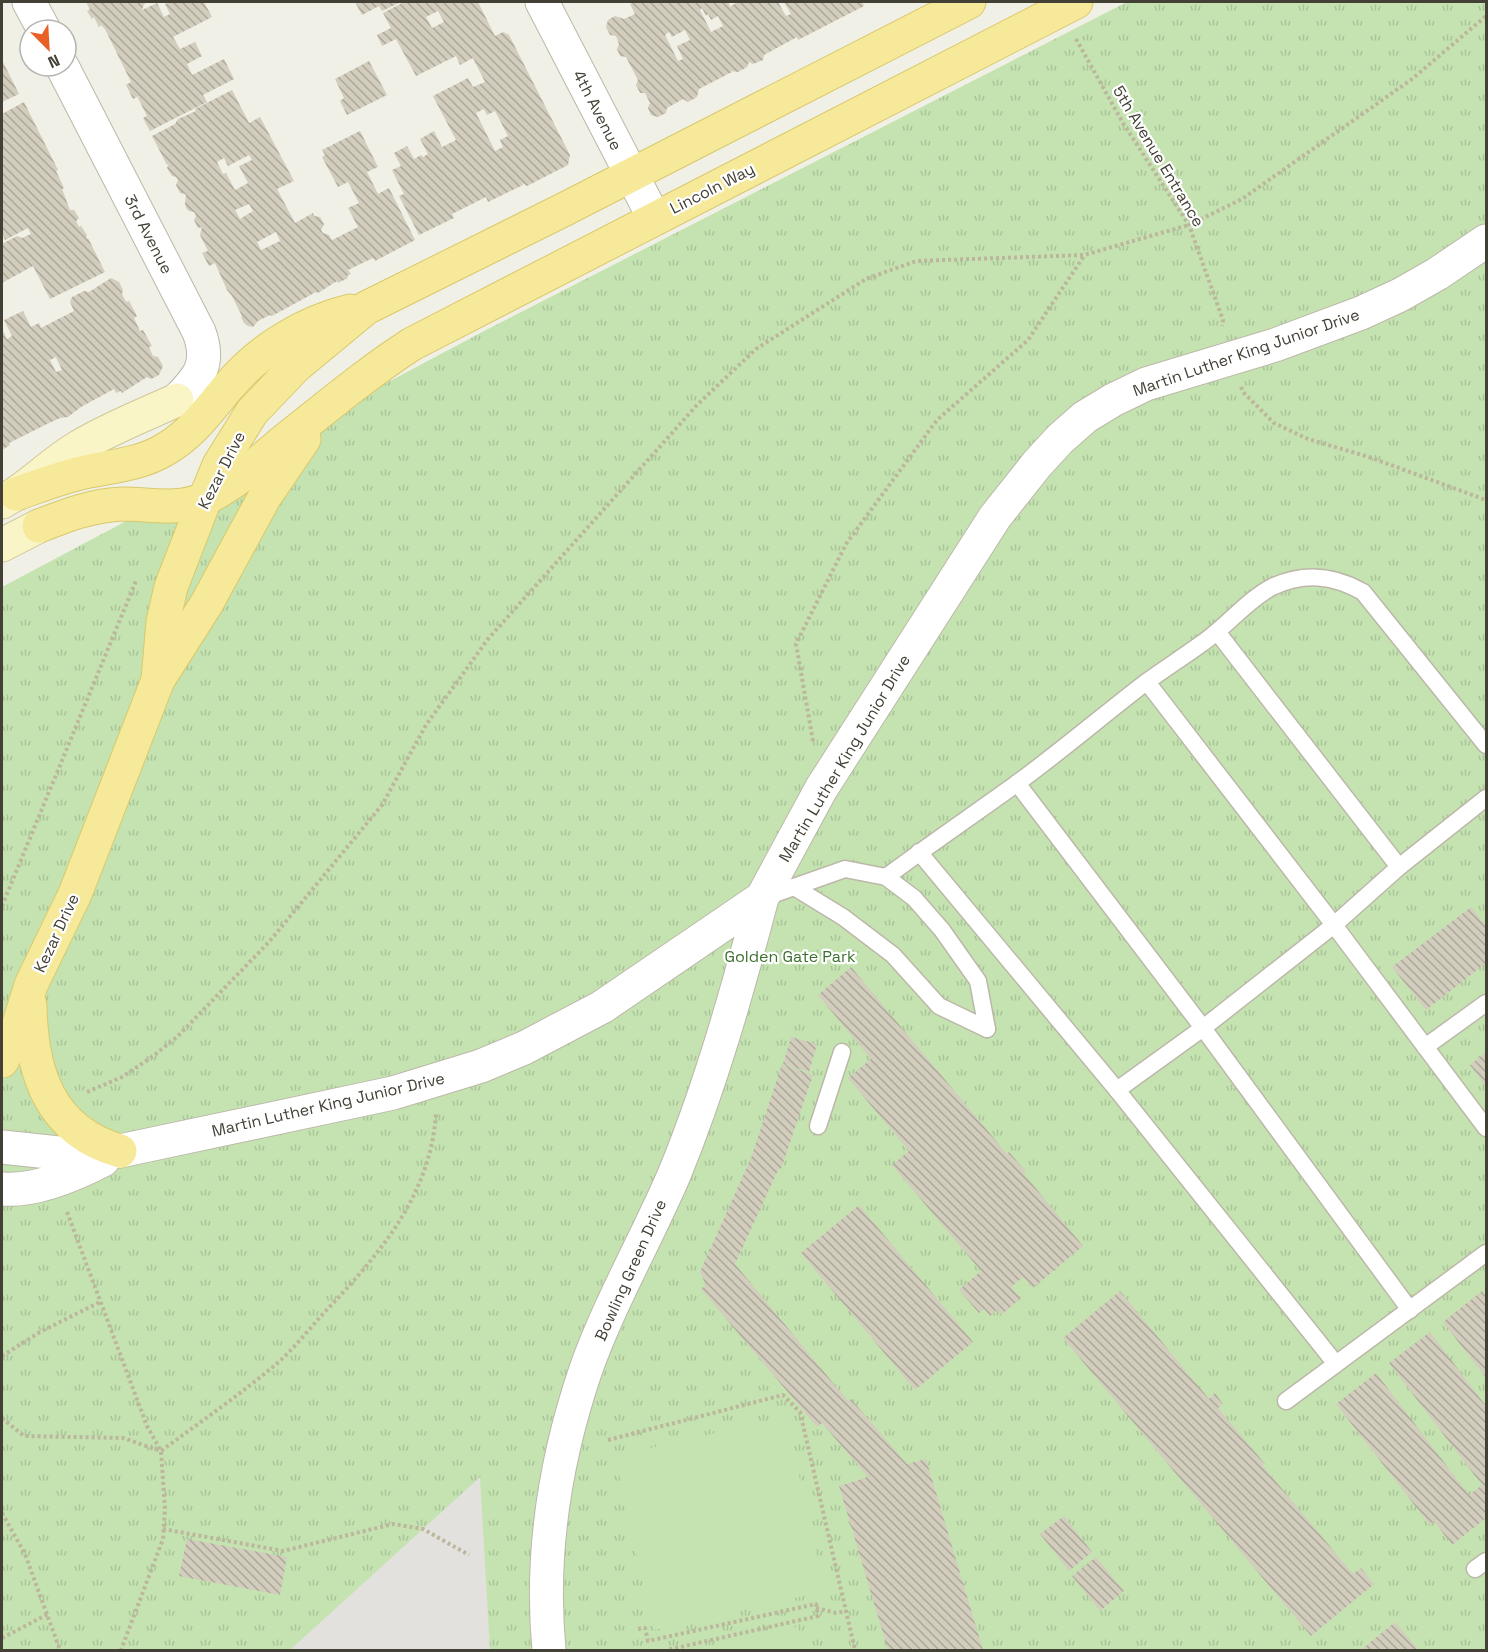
<svg xmlns="http://www.w3.org/2000/svg" width="1488" height="1652" font-family="'Space Grotesk',sans-serif">
  <defs>
    <pattern id="park-tufts" width="24" height="20" patternUnits="userSpaceOnUse" patternTransform="scale(1.5)"><rect width="24" height="20" fill="#c5e3b1"/><path d="M3 7l-1-3M5 7V3M7 7l1-3M15 17l-1-3M17 17v-4M19 17l1-3" fill="none" stroke="#aac499"/></pattern>
    <pattern id="building-back-hatch" width="6" height="6" patternUnits="userSpaceOnUse" patternTransform="scale(1.5)"><rect width="6" height="6" fill="#d2cdbc"/><path d="M-1 5l2 2M0 0l6 6M5-1l2 2" fill="none" stroke="#aca89a"/></pattern>
  </defs>
  <rect width="100%" height="100%" fill="#f1f0e6"/>
  <!-- park -->
  <polygon fill="url(#park-tufts)" points="1127,2 1486,2 1486,1650 2,1650 2,587 486,330"/>
  <!-- pitch -->
  <g fill="#c5e3b1">
    <polygon points="786,1417 825,1591 654,1630 615,1456"/>
    <polygon points="798,1627 803,1650 687,1650"/>
  </g>
  <!-- parking -->
  <polygon fill="#e3e1de" points="480,1477 490,1650 290,1650 423,1529"/>
  <!-- building -->
  <g fill="url(#building-back-hatch)" fill-rule="evenodd">
    <polygon points="86,2 148,2 144,4 142,10 157,3 164,17 170,14 165,4 171,2 204,2 212,17 173,37 180,49 195,42 202,56 187,64 192,75 224,59 234,79 203,95 207,102 150,131 143,118 147,116 138,98 139,96 133,99 126,85 131,82 105,29 101,25 99,27 94,17 92,19 87,11 90,9"/>
    <polygon points="355,2 401,2 382,11 379,6 362,15"/>
    <path d="M404,2H478L495,36L503,32L509,35L570,155L568,165L527,186L522,183L523,185L488,202L486,197L452,214L454,218L419,235L399,196L404,194L392,170L401,166L394,153L407,146L414,159L421,155L423,157L428,154L420,139L434,131L442,147L456,140L433,96L468,78L473,87L485,82L473,58L460,65L456,56L416,76L396,39L382,46L377,35L391,28L383,13ZM438,11L444,22L432,28L426,17ZM484,109L487,115L495,111L508,136L500,140L503,147L495,151L476,113Z"/>
    <path d="M634,2H732L729,3L730,7L737,2H778L786,16L791,14L784,2H862L864,6L798,40L797,37L764,55L763,60L753,64L749,62L747,67L738,72L731,71L732,72L699,89L697,97L688,102L683,99L667,108L666,113L658,117L651,115L648,108L650,103L645,93H640L636,85L638,80L626,57L620,56L617,49L619,44L616,36L610,35L606,27L608,20L615,16L624,19L635,14L630,4ZM702,8L706,16L708,14L711,20L718,16L723,26L711,32L700,10ZM685,30L690,40L677,46L683,59L678,61L665,35L669,32L672,37Z"/>
    <polygon points="2,60 19,94 2,102"/>
    <polygon points="369,61 387,95 347,115 340,101 344,98 335,79"/>
    <path d="M232,90L249,123L260,117L294,181L277,189L295,223L313,213L314,216L320,217L324,224L321,230L323,233L329,235L332,240L358,227L348,208L359,203L348,182L338,187L322,157L325,155L322,150L360,131L378,167L367,172L378,194L389,188L415,240L375,261L373,258L348,270L351,274L347,276L348,278L338,283L337,281L318,293L316,292L272,316L270,315L258,321L253,327L248,326L244,323L241,317L242,316L232,296L227,290L215,263L209,266L202,253L208,251L200,235L202,227L198,228L194,220L196,216L194,212L189,211L186,208L185,203L186,196L185,194L180,193L176,185L178,180L176,177L172,176L167,168L169,163L167,165L152,136L175,124L178,119L196,111L195,109ZM249,155L252,160L239,166L248,183L235,190L226,173L223,174L217,162L224,158L228,166ZM249,204L253,211L240,219L235,210ZM276,232L280,241L261,250L257,242Z"/>
    <polygon points="24,102 58,170 56,171 64,188 62,189 70,210 74,210 79,218 76,221 79,227 81,226 87,235 86,239 88,238 105,272 50,299 33,266 2,283 2,244 17,236 22,238 31,234 28,228 5,240 2,233 2,114"/>
    <path d="M111,278L119,282L123,290L122,294L126,302L129,301L137,316L134,318L140,331L143,330L152,346L149,347L153,356L158,357L163,366L159,375L151,379L147,377L122,393L121,391L116,393L114,389L81,407L68,417L60,418L49,423L9,443L10,445L2,450V329L7,339L12,336L4,320L23,311L31,327L39,323L41,328L74,311L70,302L72,297L84,291L89,292ZM56,357L62,370L56,372L50,360Z"/>
    <polygon points="1471,907 1486,926 1486,963 1426,1010 1392,967"/>
    <polygon points="851,967 1007,1154 1009,1152 1026,1172 1024,1174 1083,1246 1033,1288 1023,1277 1011,1287 1021,1298 1001,1315 997,1310 990,1316 984,1309 979,1313 959,1290 981,1271 892,1165 909,1151 848,1078 871,1059 818,995"/>
    <polygon points="791,1037 817,1044 809,1072 783,1064"/>
    <polygon points="1486,1052 1486,1087 1470,1065"/>
    <polygon points="782,1064 813,1075 781,1169 779,1168 735,1264 848,1401 851,1399 907,1464 926,1459 983,1650 888,1650 839,1486 868,1477 822,1423 817,1427 701,1289 706,1285 700,1272 751,1158"/>
    <polygon points="859,1205 973,1342 915,1390 801,1253"/>
    <polygon points="1120,1291 1209,1399 1215,1393 1223,1404 1218,1408 1265,1464 1262,1465 1353,1574 1361,1568 1374,1584 1311,1636 1063,1338"/>
    <polygon points="1482,1291 1486,1297 1486,1378 1443,1322"/>
    <polygon points="1430,1332 1486,1406 1486,1518 1452,1545 1434,1521 1430,1525 1336,1404 1376,1373 1469,1495 1482,1485 1389,1363"/>
    <polygon points="1064,1516 1092,1552 1069,1571 1040,1534"/>
    <polygon points="187,1539 287,1557 280,1595 179,1576"/>
    <polygon points="1096,1557 1124,1591 1100,1611 1072,1576"/>
    <polygon points="1395,1622 1419,1650 1361,1650"/>
  </g>
  <g fill="none" stroke-linecap="round" stroke-linejoin="round">
    <!-- service casing -->
    <g stroke="#bcb8a9" stroke-width="19">
      <g id="service">
        <polyline points="1218,633 1399,867"/>
        <polyline points="1147,682 1334,925 1486,1128"/>
        <polyline points="1017,783 1203,1028 1410,1310"/>
        <polyline points="919,852 1117,1090 1336,1364"/>
        <path d="M886,877C929,845 973,815 1016,784C1060,752 1102,716 1145,683C1163,670 1183,657 1201,644C1225,628 1247,600 1272,587C1304,572 1333,575 1363,592L1486,745"/>
        <polyline points="794,887 843,917 893,955 939,1006 987,1029"/>
        <polyline points="763,898 845,869 886,877 914,898 942,930 978,981 987,1029"/>
        <polyline points="1425,1047 1486,1003"/>
        <polyline points="1117,1090 1203,1028 1334,925 1399,867 1486,798"/>
        <polyline points="818,1126 842,1052"/>
        <polyline points="1286,1401 1486,1253"/>
        <polyline points="1475,1569 1486,1561"/>
      </g>
    </g>
    <!-- minor casing -->
    <g stroke="#bcb8a9" stroke-width="35">
      <g id="minor">
        <polyline points="29,2 44,30"/>
        <polyline points="542,2 654,218"/>
        <path d="M62,66L199,332C211,364 199,378 177,400"/>
        <polyline points="2,1147 68,1154 120,1151 393,1093 481,1066 524,1048 602,1007 762,898 821,789 995,517 1037,464 1060,439 1085,417 1113,400 1146,384 1275,345 1361,313 1400,295 1437,274 1486,241"/>
        <path d="M2,1189C35,1192 74,1175 103,1160"/>
        <path d="M549,1650C540,1555 555,1460 586,1369C610,1302 646,1240 674,1175C711,1085 737,992 762,898"/>
      </g>
    </g>
    <!-- secondary casing -->
    <g stroke="#cec798" stroke-width="35">
      <g id="secondary">
        <path d="M2,502C29,488 50,464 77,448C108,429 144,415 177,400"/>
        <polyline points="2,545 39,526"/>
      </g>
    </g>
    <!-- primary casing -->
    <g stroke="#d9c96c" stroke-width="35">
      <g id="primary">
        <path d="M16,494C39,486 62,477 85,472C112,466 141,464 164,450C192,434 208,411 228,387C259,350 304,322 350,311"/>
        <path d="M39,526C67,515 93,505 123,504C151,504 177,511 204,499C234,485 260,461 285,440C327,407 367,373 412,344L1076,2"/>
        <polyline points="158,680 163,622 171,587 205,499 219,465 252,412 296,366 366,308 563,210 969,2"/>
        <path d="M30,1005C31,1073 50,1131 120,1151"/>
        <polyline points="2,1061 16,1033 31,985 75,894 158,680 207,603 264,498 304,439"/>
      </g>
    </g>
    <!-- path -->
    <g stroke="#bcb69c" stroke-width="4" stroke-dasharray="3 3" stroke-linecap="butt">
      <polyline points="1076,39 1123,123 1189,225 1223,320 1222,326"/>
      <polyline points="1241,387 1243,392 1274,423 1308,439 1369,457 1486,500"/>
      <polyline points="813,741 796,644 846,544 937,420 1028,340 1084,256"/>
      <polyline points="2,906 136,581"/>
      <polyline points="87,1092 122,1077 152,1057 178,1036 269,942 382,805 426,725 488,639 697,405 756,349 866,279 916,261 1084,255 1189,225 1242,199 1412,79 1486,16"/>
      <polyline points="67,1212 147,1426 161,1451 165,1509 163,1539 121,1650"/>
      <polyline points="2,1356 40,1332 100,1302"/>
      <path d="M2,1418L24,1436L123,1438L161,1451C199,1423 238,1396 274,1366C291,1352 306,1333 321,1316C377,1257 430,1198 436,1114"/>
      <polyline points="608,1440 783,1395 800,1412 855,1650"/>
      <polyline points="2,1513 25,1554 60,1650"/>
      <polyline points="163,1529 283,1551 393,1524 423,1529 469,1555"/>
      <polyline points="816,1608 836,1613 846,1611"/>
      <polyline points="638,1629 645,1628 648,1641 816,1604 818,1616 667,1650"/>
      <polyline points="2,1638 48,1614"/>
    </g>
    <!-- service -->
    <use href="#service" stroke="#fff" stroke-width="16"/>
    <!-- minor -->
    <use href="#minor" stroke="#fff" stroke-width="33"/>
    <!-- secondary -->
    <use href="#secondary" stroke="#faf5c7" stroke-width="33"/>
    <!-- primary -->
    <use href="#primary" stroke="#f6e99a" stroke-width="33"/>
  </g>
  <g text-anchor="middle" stroke-width="4.5" stroke-linejoin="round" paint-order="stroke">
    <!-- street labels -->
    <g font-size="16" fill="#434036" stroke="#fff">
      <text transform="translate(598 110) rotate(63)" y="6">4th Avenue</text>
      <text transform="translate(1159 156) rotate(59)" y="6">5th Avenue Entrance</text>
      <text transform="translate(712 188) rotate(-27)" y="6">Lincoln Way</text>
      <text transform="translate(149 234) rotate(63)" y="6">3rd Avenue</text>
      <text transform="translate(1246 352) rotate(-19)" y="6">Martin Luther King Junior Drive</text>
      <text transform="translate(221 470) rotate(-63)" y="6">Kezar Drive</text>
      <text transform="translate(844 758) rotate(-59)" y="6">Martin Luther King Junior Drive</text>
      <text transform="translate(56 933) rotate(-65)" y="6">Kezar Drive</text>
      <text transform="translate(328 1104) rotate(-13)" y="6">Martin Luther King Junior Drive</text>
      <text transform="translate(630 1270) rotate(-66)" y="6">Bowling Green Drive</text>
    </g>
    <!-- park labels -->
    <g font-size="16" fill="#3d702e" stroke="#fff">
      <text x="790" y="962">Golden Gate Park</text>
    </g>
  </g>
  <!-- border -->
  <rect width="1488" height="1652" fill="none" stroke="#434036" stroke-width="6"/>
  <!-- north arrow -->
  <g transform="translate(48 48) rotate(156)"><circle r="28" fill="#ffffff" stroke="#b4b3af" stroke-width="1.5"/>
  <path d="M0-4.5L10 22L0 15L-10 22Z" fill="#e86026"/>
  <text y="-9" font-size="16" font-weight="bold" text-anchor="middle" fill="#434036">N</text>
  </g>
</svg>
